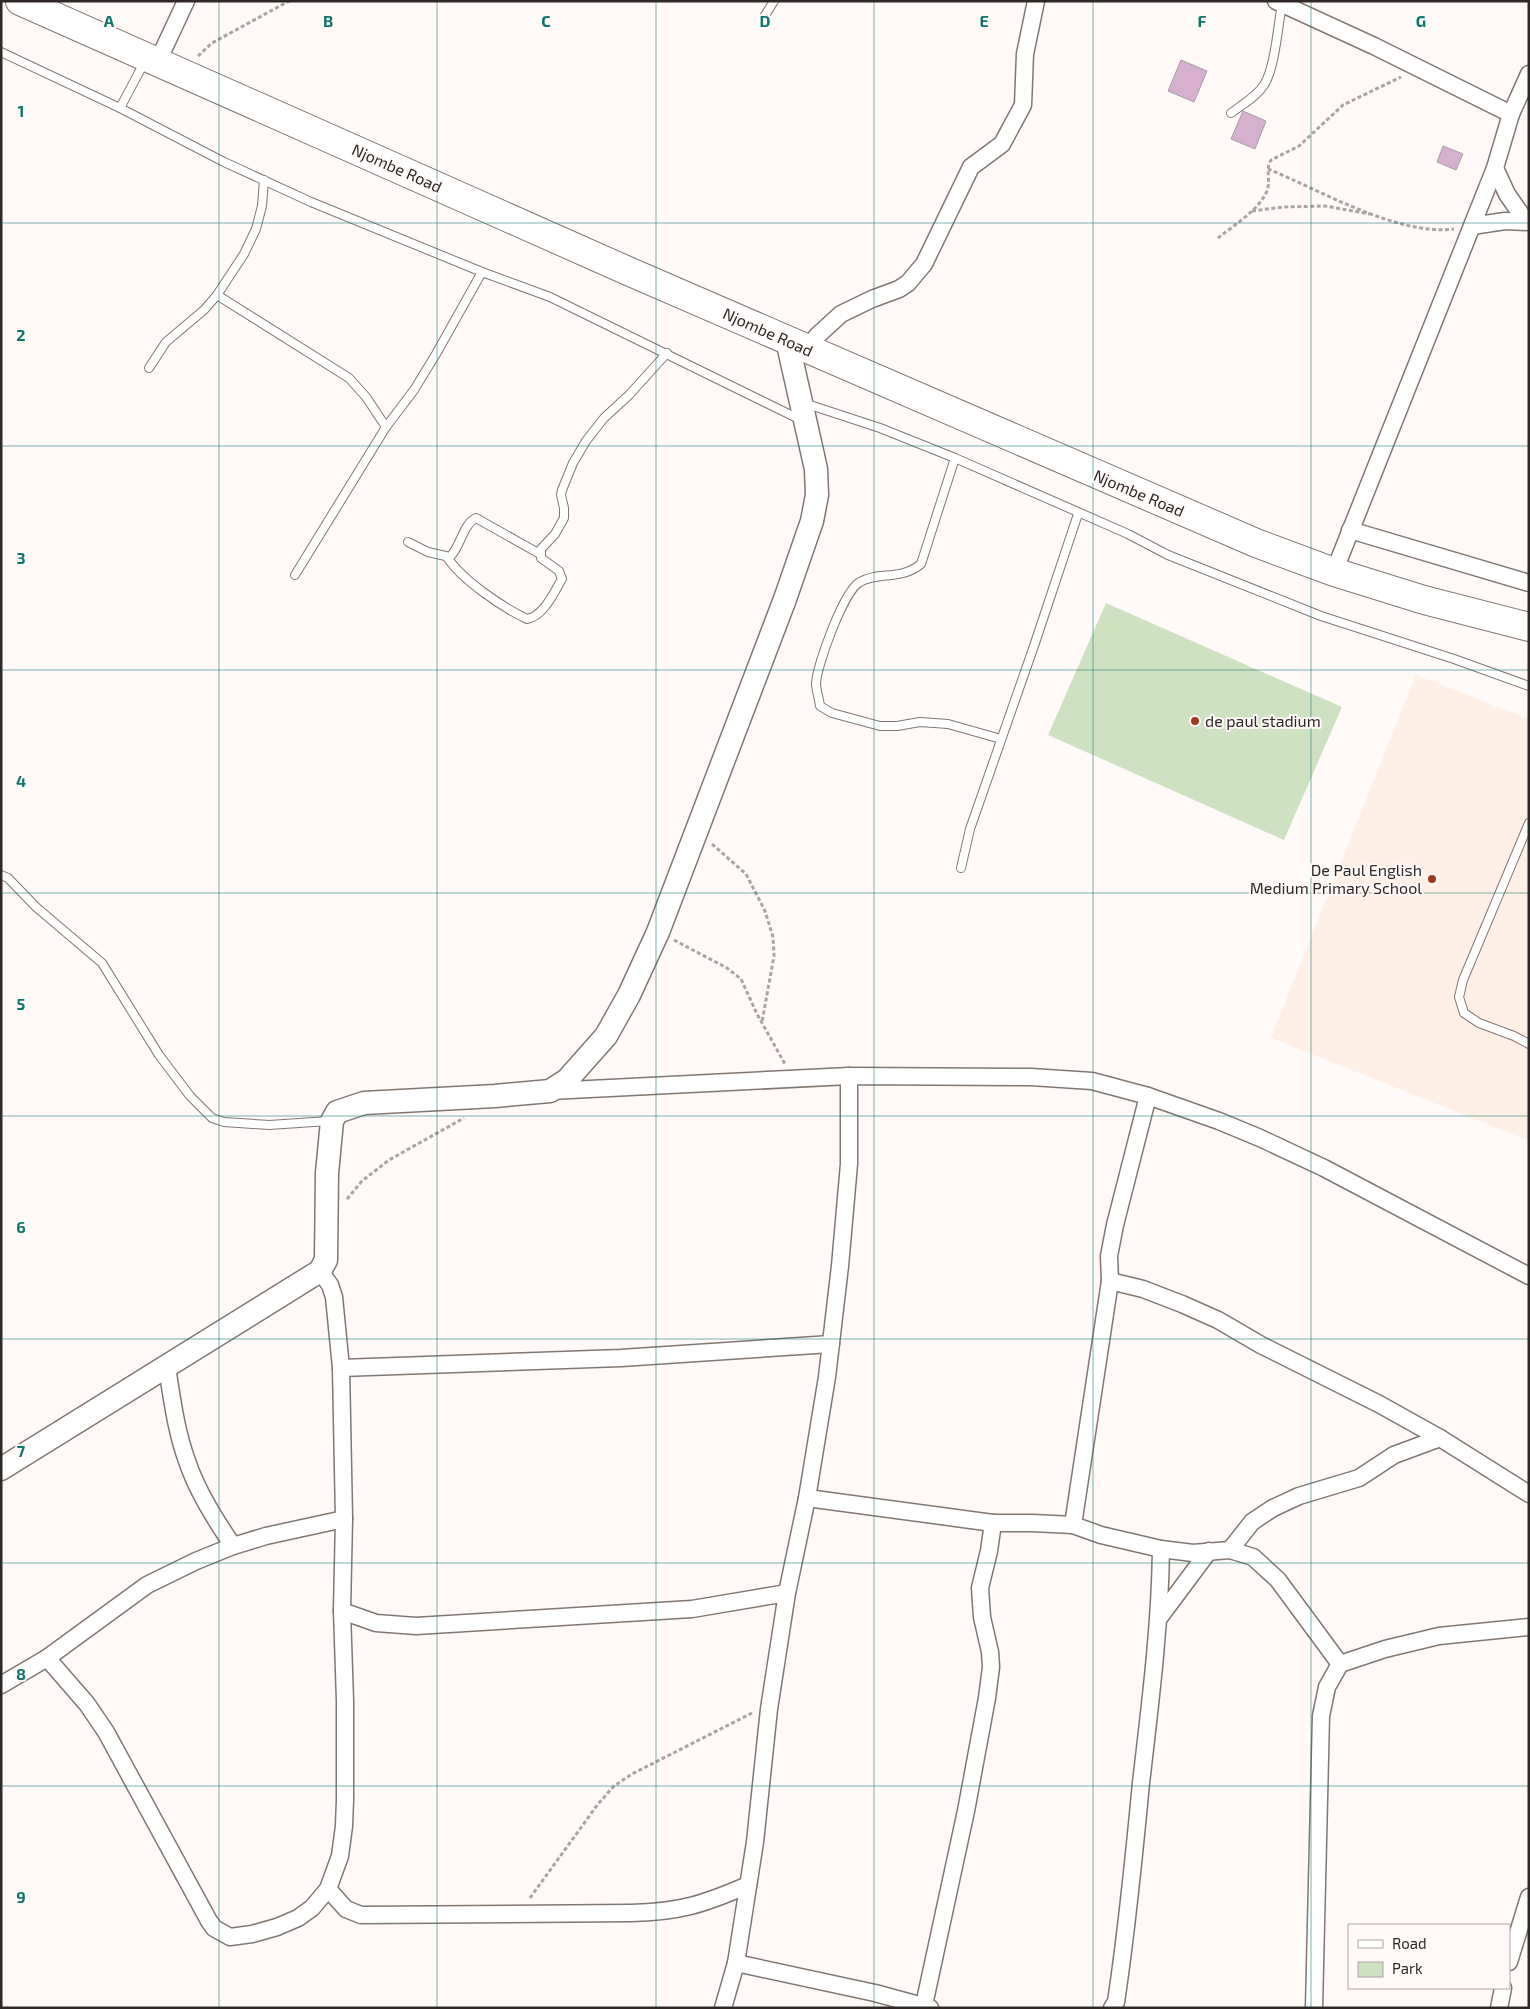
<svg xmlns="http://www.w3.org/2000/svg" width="1530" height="2009" font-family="'Exo 2',sans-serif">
  <rect width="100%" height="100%" fill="#fffaf8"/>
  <!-- built -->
  <polygon fill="#fff0e7" points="1416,675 1529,719 1529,1141 1271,1038"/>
  <!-- green -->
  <polygon fill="#cee2c2" points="1106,603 1342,707 1284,840 1048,735"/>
  <!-- building -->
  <g fill="#d6b0ce" stroke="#a79ea5">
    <polygon points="1181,60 1207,71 1194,102 1168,91"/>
    <polygon points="1243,111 1266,121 1255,149 1231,139"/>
    <polygon points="1443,146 1463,154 1456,170 1437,162"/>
  </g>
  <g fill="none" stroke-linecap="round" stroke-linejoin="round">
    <!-- lane casing -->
    <g stroke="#817771" stroke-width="10">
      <g id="lane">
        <polyline points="764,17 774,1"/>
        <polyline points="1,52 120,108 224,162 311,202 482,272 550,297 801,420"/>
        <polyline points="120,108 145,61"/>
        <path d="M1231,113C1243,104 1256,97 1264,85C1275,68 1278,25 1282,4"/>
        <polyline points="217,295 349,378 366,397 386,427"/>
        <polyline points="149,368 166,342 204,310 217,295 244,254 256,229 262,206 264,180"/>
        <polyline points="804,403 880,428 955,458 1128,534 1168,555 1321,616 1454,659 1529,686"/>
        <path d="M955,458L921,564C900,581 879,571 860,582C844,590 817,665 816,683C816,690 819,698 820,706L832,713L880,726H897L920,722L948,724L1001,739"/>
        <path d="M408,542L428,552L450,557C461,546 463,524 476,518L540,554"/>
        <path d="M447,557C462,580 502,607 527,619C544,616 554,592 562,579L559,571L541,558V549L555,534L564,518V508L561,495L562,490L573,463L586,441L604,418L629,395L667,353"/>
        <polyline points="295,575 386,427 414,390 436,354 482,272"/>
        <polyline points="1529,823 1463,980 1459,997 1464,1013 1479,1023 1514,1036 1529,1044"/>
        <polyline points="961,868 970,829 1035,643 1078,514"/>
        <polyline points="1,875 8,878 36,907 102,963 159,1055 190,1096 212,1118 224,1122 269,1125 329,1121"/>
      </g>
    </g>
    <!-- street casing -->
    <g stroke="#817771" stroke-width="19">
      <g id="street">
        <polyline points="1276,1 1374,46 1511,114"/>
        <polyline points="158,61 186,1"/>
        <polyline points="1495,168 1507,194 1525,220"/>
        <polyline points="1472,226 1505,221 1529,222"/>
        <polyline points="807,349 817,336 841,314 872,299 899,289 908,283 924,264 971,167 1002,144 1023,105 1025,54 1036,1"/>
        <polyline points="1350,530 1529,583"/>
        <polyline points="1334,572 1495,168 1511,114 1529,74"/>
        <polyline points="550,1091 849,1076 1031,1077 1092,1081 1148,1096 1219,1121 1260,1138 1324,1168 1529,1276"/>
        <polyline points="1110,1281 1143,1289 1182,1304 1218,1320 1261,1345 1379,1404 1440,1438 1529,1494"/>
        <path d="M167,1367C172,1399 176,1431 187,1461C197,1491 215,1519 233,1546"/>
        <polyline points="341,1368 621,1358 831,1344"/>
        <polyline points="807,1498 993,1523 1032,1523 1073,1525 1101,1535 1161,1549 1193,1553 1230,1550 1253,1557 1278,1580 1340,1664"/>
        <polyline points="1073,1525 1110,1281 1109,1256 1115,1225 1148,1096"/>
        <polyline points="1230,1550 1252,1522 1273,1508 1299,1496 1359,1478 1394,1455 1440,1438"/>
        <polyline points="342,1611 376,1623 416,1626 692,1609 787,1593"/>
        <polyline points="1159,1618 1209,1551"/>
        <polyline points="47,1658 87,1704 106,1732 209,1921 214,1928 230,1937 252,1934 277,1927 298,1918 312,1908 328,1889 340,1856 344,1826 345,1800 345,1701 342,1611 344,1519 341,1368 334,1297 330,1285 320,1271"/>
        <polyline points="1,1685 47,1658 147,1585 196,1561 233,1546 266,1536 344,1519"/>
        <path d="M328,1889L346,1909L361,1915L631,1913C680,1912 704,1904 748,1885"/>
        <polyline points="1509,1962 1529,1897"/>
        <polyline points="736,1963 875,1993 930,2008"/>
        <polyline points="924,2005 966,1811 987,1698 991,1667 990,1652 982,1617 980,1588 989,1551 993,1523"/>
        <polyline points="723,2008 736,1963 755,1842 769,1709 787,1593 807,1498 827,1377 840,1266 849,1164 849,1076"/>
        <path d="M1112,2008L1116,2002C1127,1929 1134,1857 1141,1783C1150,1705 1160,1628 1161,1549"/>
        <polyline points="1314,2008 1321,1716 1327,1687 1340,1664 1385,1649 1439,1636 1529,1627"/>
        <polyline points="1499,2008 1503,1988"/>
      </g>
    </g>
    <!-- secondary casing -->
    <g stroke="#817771" stroke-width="25">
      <polyline id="secondary" points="1,1469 320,1271 326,1260 327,1173 332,1121 337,1112 364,1103 495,1096 550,1091 567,1080 606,1036 629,995 658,932 785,599 812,521 817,495 816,469 787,340"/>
    </g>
    <!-- highway casing -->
    <g stroke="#817771" stroke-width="30">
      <polyline id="highway" points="20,1 628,271 1256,543 1334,572 1424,600 1529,627"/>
    </g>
    <!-- path -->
    <g stroke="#aaa5a3" stroke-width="3" stroke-dasharray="4 2.5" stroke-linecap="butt">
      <polyline points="198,56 212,43 289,1"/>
      <path d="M1268,169C1320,190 1397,236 1454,229"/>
      <polyline points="1252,211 1283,207 1325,206 1370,214"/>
      <path d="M1218,238C1234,225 1259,210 1267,191C1271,180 1265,169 1271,160L1299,146L1343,105L1401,77"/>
      <polyline points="712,844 746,874 765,911 773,937 774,956 762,1022"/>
      <polyline points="674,940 727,968 741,979 757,1014 785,1064"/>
      <polyline points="347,1199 362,1181 389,1160 464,1118"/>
      <polyline points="530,1898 598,1804 614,1786 632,1774 752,1713"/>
    </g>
    <!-- lane -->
    <use href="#lane" stroke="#fff" stroke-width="8"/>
    <!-- street -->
    <use href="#street" stroke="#fff" stroke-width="16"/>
    <!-- secondary -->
    <use href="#secondary" stroke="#fff" stroke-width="22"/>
    <!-- highway -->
    <use href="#highway" stroke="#fff" stroke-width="28"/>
  </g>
  <!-- grid -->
  <path fill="none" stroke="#0f766e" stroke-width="1" stroke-opacity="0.55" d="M219,1V2008M437,1V2008M656,1V2008M874,1V2008M1093,1V2008M1311,1V2008M1,223H1529M1,446H1529M1,670H1529M1,893H1529M1,1116H1529M1,1339H1529M1,1563H1529M1,1786H1529"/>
  <!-- markers -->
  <g fill="#a0381b" stroke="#fffaf8" stroke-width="2">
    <circle cx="1195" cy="721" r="5"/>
    <circle cx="1432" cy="879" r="5"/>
  </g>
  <g text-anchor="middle" stroke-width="4" stroke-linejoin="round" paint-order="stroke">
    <!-- street labels -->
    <g font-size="16" fill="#2e2927" stroke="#fffaf8">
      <text transform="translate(397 168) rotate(24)" y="6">Njombe Road</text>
      <text transform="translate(768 332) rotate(24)" y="6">Njombe Road</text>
      <text transform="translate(1139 493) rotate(23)" y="6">Njombe Road</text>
    </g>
    <!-- poi labels -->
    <g font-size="16" fill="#2e2927" stroke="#fffaf8" text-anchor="start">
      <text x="1205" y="727">de paul stadium</text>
      <text x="1422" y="876" text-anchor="end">De Paul English<tspan x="1422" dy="18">Medium Primary School</tspan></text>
    </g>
  </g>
  <g font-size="16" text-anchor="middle" font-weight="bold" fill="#0f766e" stroke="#fffaf8" stroke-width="4" stroke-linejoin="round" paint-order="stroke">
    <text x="109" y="27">A</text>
    <text x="328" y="27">B</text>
    <text x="546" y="27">C</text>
    <text x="765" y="27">D</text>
    <text x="984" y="27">E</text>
    <text x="1202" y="27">F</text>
    <text x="1421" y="27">G</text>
    <text x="21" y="117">1</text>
    <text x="21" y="341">2</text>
    <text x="21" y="564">3</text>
    <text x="21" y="787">4</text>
    <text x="21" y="1010">5</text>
    <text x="21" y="1233">6</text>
    <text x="21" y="1457">7</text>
    <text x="21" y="1680">8</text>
    <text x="21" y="1903">9</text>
  </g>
  <!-- border -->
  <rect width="1530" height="2009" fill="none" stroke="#2e2927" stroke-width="5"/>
  <!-- legend -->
  <rect x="1348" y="1924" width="162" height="65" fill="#fffaf8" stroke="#aba6a4"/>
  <rect x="1358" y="1940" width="25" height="8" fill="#ffffff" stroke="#aba6a4"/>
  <text x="1392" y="1949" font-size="15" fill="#2e2927">Road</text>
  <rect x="1358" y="1962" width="25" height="15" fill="#cee2c2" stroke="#aba6a4"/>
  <text x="1392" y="1974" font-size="15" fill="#2e2927">Park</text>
</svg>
